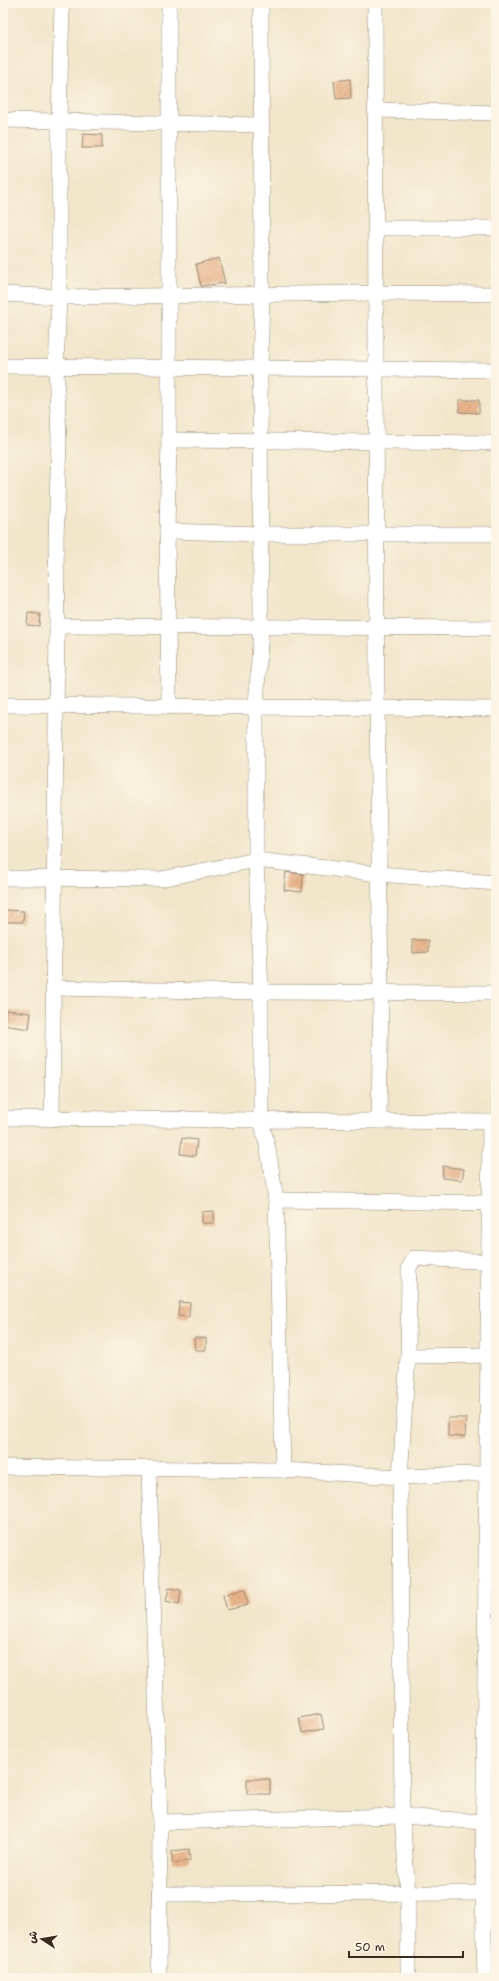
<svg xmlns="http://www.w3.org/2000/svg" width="499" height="1981" font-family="'Shantell Sans','Playpen Sans Arabic',sans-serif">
  <defs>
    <pattern id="building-hatch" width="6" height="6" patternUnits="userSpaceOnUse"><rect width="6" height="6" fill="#ecb68b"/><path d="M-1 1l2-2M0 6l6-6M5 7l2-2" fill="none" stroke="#c09471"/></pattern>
  </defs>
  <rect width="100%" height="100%" fill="#fcf5e5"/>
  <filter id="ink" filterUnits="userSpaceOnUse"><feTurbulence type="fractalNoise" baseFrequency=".025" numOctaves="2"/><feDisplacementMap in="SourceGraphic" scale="8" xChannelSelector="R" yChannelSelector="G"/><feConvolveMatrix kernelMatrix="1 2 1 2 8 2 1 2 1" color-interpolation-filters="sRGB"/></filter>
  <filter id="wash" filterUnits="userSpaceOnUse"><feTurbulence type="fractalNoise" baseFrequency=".012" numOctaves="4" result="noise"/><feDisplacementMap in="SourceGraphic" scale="16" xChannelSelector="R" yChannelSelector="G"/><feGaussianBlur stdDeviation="0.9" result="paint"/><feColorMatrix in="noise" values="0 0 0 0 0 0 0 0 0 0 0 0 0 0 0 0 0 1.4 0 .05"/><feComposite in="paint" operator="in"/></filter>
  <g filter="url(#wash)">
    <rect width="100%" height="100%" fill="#f2e6ca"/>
    <g id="blocks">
      <!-- building -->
      <g fill="url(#building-hatch)">
        <polygon points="350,79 351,98 336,99 334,81"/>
        <polygon points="83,134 102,135 102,148 82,148"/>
        <polygon points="219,258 225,283 201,286 196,264"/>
        <polygon points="459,400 479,400 479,413 459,412"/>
        <polygon points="28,613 40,614 39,626 27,625"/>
        <polygon points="286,872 303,874 302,892 284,890"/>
        <polygon points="5,910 24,911 23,922 4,922"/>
        <polygon points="412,940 428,940 428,952 413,953"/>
        <polygon points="6,1010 31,1013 29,1029 4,1025"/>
        <polygon points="182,1138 197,1140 195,1156 180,1154"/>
        <polygon points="443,1166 464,1169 462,1180 442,1178"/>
        <polygon points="214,1211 214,1223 202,1223 202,1212"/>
        <polygon points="179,1302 190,1303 189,1317 178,1316"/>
        <polygon points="194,1338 206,1338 206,1350 195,1350"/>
        <polygon points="448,1418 466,1418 465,1437 448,1436"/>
        <polygon points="169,1588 181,1590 179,1604 166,1601"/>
        <polygon points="245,1589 248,1605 227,1610 223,1595"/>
        <polygon points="321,1714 324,1729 302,1733 299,1718"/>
        <rect x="247" y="1779" width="23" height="15"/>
        <polygon points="189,1849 190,1861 172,1863 172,1851"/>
      </g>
    </g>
  </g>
  <g filter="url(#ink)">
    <use href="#blocks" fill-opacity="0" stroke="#968874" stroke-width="1"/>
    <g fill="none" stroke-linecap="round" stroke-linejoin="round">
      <!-- minor casing -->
      <g stroke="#968874" stroke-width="16">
        <g id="minor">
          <polyline points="169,3 169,440 167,531 169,707"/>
          <polyline points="261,3 262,294 260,369 261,627 256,707 256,860 261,992 261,1120 268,1149 276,1200 283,1470"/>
          <polyline points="375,3 377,708 381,993 379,1121"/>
          <polyline points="376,110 496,113"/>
          <polyline points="3,120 261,125"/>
          <polyline points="376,228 496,228"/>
          <polyline points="3,294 59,297 376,293 496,294"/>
          <polyline points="3,366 496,370"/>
          <polyline points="169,440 496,443"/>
          <polyline points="167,531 261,534 496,534"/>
          <polyline points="57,626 496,628"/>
          <polyline points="3,705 496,709"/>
          <polyline points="3,878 161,879 256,860 379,874 496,883"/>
          <polyline points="54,988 261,992 496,993"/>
          <polyline points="3,1118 496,1122"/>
          <polyline points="52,1119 57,626 56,539 59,439 56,368 59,297 59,122 62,3"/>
          <polyline points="276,1200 496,1203"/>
          <polyline points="408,1356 496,1355"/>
          <polyline points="3,1467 283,1470 400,1477 496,1473"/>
          <polyline points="149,1470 160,1822 159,1978"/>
          <polyline points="160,1822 402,1816 496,1823"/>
          <polyline points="159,1894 496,1893"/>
          <polyline points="408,1978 408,1893 402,1816 400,1477 408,1356 409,1268 414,1258 496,1262"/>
          <polyline points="485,1978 483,1893 490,1122"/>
        </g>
      </g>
      <!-- minor -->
      <use href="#minor" stroke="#fff" stroke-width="15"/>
    </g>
  </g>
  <!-- margin -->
  <rect width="499" height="1981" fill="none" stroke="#fcf5e5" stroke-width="16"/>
  <!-- north arrow -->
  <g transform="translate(42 1939) rotate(282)" stroke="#fcf5e5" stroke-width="3" paint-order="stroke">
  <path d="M0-3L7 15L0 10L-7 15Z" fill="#3b2a1e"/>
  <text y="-6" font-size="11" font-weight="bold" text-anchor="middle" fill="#3b2a1e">ش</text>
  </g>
  <!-- scale -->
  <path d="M349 1951v6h114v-6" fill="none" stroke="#3b2a1e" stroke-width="2"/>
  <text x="355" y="1951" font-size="12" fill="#3b2a1e" stroke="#fcf5e5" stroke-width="3" paint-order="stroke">50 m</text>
</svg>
